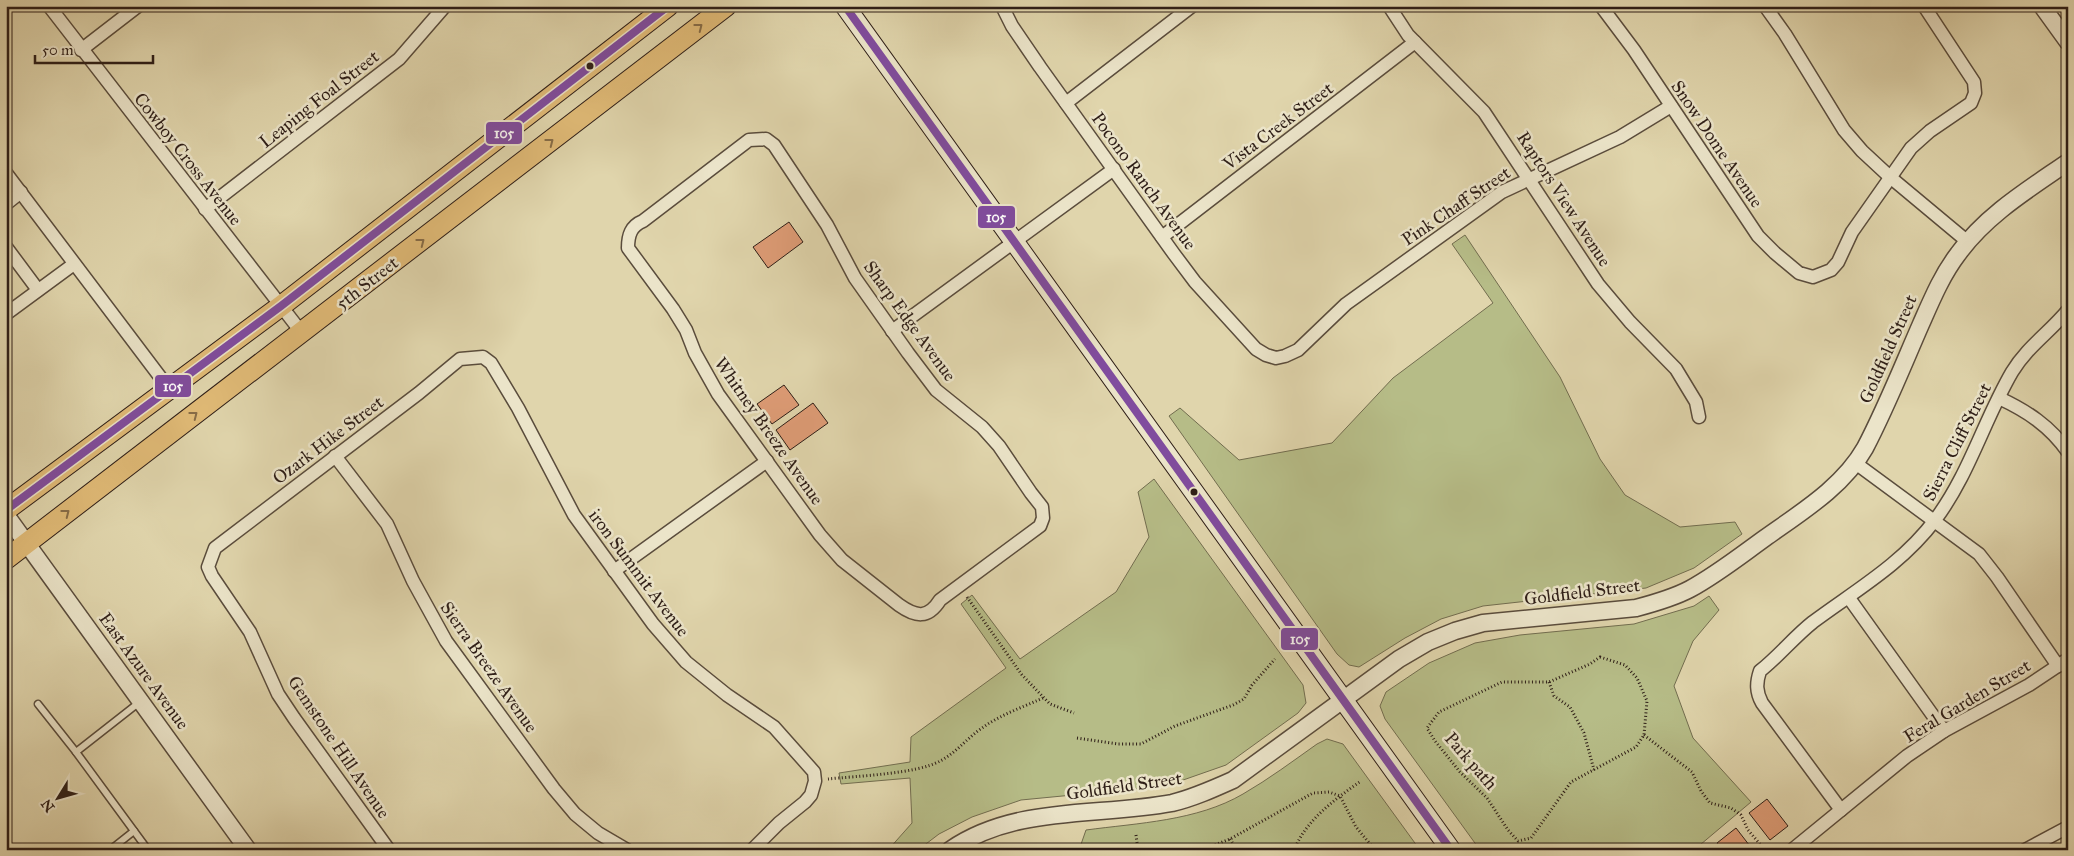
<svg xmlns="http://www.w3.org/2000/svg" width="2074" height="856" font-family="'IM FELL Great Primer',serif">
  <rect width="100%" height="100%" fill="#e0d5ac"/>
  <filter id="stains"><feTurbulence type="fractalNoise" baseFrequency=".004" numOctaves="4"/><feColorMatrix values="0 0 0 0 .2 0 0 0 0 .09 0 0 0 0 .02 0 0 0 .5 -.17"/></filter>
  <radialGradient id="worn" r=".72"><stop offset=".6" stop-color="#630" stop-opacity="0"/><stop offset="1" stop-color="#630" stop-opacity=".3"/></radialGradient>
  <!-- green -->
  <g fill="#b6bc87" stroke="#726d4f">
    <polygon points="1465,235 1560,377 1600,459 1625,495 1680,527 1735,522 1742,534 1694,568 1646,588 1483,606 1441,619 1405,638 1359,667 1349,665 1337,654 1169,416 1180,408 1239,460 1332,443 1393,378 1493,303 1452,244"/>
    <polygon points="1154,479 1303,685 1306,703 1298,713 1226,765 1166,786 1021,800 972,817 939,834 918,850 888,850 912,823 910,778 841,784 839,773 910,762 911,737 1006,668 961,604 972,595 1020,659 1116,592 1149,537 1138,492"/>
    <polygon points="1709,596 1719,610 1693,641 1674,686 1693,738 1751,802 1694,850 1480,850 1385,719 1380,706 1386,692 1429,663 1475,643 1520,635 1634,624 1694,606"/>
    <path d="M1327,739L1343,744L1420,850H1098L1094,845L1092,850H1079L1086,830C1138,823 1197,821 1243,794C1269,779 1293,761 1317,744Z"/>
  </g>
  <!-- building -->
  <g fill="#de9c76" stroke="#2e1e17">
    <polygon points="789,222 803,242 768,268 753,247"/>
    <polygon points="784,385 799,405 772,424 757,404"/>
    <polygon points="813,403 828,423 790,450 776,430"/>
    <polygon points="1767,799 1788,826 1770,840 1749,813"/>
    <polygon points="1736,828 1753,850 1722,850 1717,843"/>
  </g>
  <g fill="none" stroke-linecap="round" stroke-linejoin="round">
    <!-- service casing -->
    <g stroke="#5a4c3c" stroke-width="9">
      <g id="service">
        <polyline points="141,701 76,752 148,850"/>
        <polyline points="38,704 76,752"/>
        <polyline points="110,850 134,831"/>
      </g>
    </g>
    <!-- minor casing -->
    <g stroke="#5a4c3c" stroke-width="15">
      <g id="minor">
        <polyline points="49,6 302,333"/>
        <polyline points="1002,6 1012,26 1040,67 1174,254 1195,282 1256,349 1266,355 1276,358 1285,356 1298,350 1346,304 1502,192 1620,137 1671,106"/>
        <polyline points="1389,6 1408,35 1484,112 1598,284 1630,322 1676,369 1696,402 1699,417"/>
        <polyline points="1601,6 1634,50 1758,236 1775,253 1799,273 1813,277 1831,270 1838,262 1852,232 1911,148 1930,131 1971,103 1975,93 1974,82 1924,6"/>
        <polyline points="1765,6 1785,34 1844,130 1862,151 1890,177 1968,242"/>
        <polyline points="81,50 138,6"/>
        <polyline points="1066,103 1192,6"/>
        <path d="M766,139L774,145L827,225L855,278L908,353L936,390L982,427L999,446L1031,493L1042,507L1043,518L1040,526L940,600C928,619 916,617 899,605L842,560L820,535L718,394L695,353L686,330L673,309L628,248C628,235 631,226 643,221L749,140Z"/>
        <polyline points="6,173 170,390"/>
        <polyline points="6,204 21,192"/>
        <polyline points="205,209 399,59 445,6"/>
        <polyline points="1162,237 1415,42"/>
        <polyline points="6,247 38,290"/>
        <polyline points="6,314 74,264"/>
        <polyline points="892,331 1114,169"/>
        <path d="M1999,398C2027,411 2050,426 2068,452"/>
        <polyline points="335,456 387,524 413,581 446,641 554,789 575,814 598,833 627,850"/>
        <polyline points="1854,462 1979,554 1997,577 2058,666"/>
        <polyline points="614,571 767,461"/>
        <polyline points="1849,598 1944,731"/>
        <path d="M1841,810L1762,703C1756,692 1756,683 1760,671C1779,656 1794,637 1813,622C1856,590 1902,564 1935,520C1969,475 1984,420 2012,372C2027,347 2050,332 2068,310"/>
        <polyline points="389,850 294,718 278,694 250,632 212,576 208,567 215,548 419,393 460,359 483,357 491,363 518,408 574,515 653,624 686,662 727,695 774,727 814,772 815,781 811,795 805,802 779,823 752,850"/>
        <polyline points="1792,850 1907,756 1944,731 2029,685 2068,659"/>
        <polyline points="2025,850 2068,827"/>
      </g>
    </g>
    <!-- tertiary casing -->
    <g stroke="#5a4c3c" stroke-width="19">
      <g id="tertiary">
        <polyline points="2042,6 2068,42"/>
        <polyline points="6,515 248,850"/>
        <path d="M950,850C1015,805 1097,817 1172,803C1193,798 1213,789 1233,780L1399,659L1428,642L1455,631L1483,623L1636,608C1655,603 1673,598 1690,589C1716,575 1740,556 1765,538C1800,513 1843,487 1865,448C1886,408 1903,365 1921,324C1932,299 1942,275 1958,254C1986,215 2029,189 2068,162"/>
      </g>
    </g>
    <!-- secondary casing -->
    <g stroke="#2e1e17" stroke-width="21">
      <polyline id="secondary" points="845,6 1451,850"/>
    </g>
    <!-- primary casing -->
    <g stroke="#2e1e17" stroke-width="22">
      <g id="primary">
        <polyline points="6,510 281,306 668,6"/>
        <polyline points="6,559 726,6"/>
      </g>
    </g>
    <!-- path -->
    <g stroke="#2e1e17" stroke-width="3" stroke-dasharray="1 2.5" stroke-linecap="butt">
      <polyline points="967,597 1022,675 1050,704 1074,713"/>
      <polygon points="1600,657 1625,665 1637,678 1647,701 1644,735 1636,747 1571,782 1531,838 1518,841 1508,830 1487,798 1460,772 1435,741 1427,728 1439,712 1502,682 1549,682 1590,664"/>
      <polyline points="1549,682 1554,696 1570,707 1584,733 1594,770"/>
      <polyline points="1644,735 1692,772 1701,791 1710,803 1731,808 1741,815 1748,830 1765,850"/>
      <polyline points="1077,738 1118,744 1141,744 1175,726 1233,705 1244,699 1252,685 1275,659"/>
      <path d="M828,779C856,776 917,774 940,761C956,753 967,738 982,728C1000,715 1023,707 1043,698"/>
      <polyline points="1136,835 1138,850"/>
      <polyline points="1230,839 1237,850"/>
      <polyline points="1202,850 1230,839 1313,793 1329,792 1340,796 1356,827 1375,850"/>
      <path d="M1294,850C1307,819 1334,800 1361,781"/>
    </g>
    <!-- service -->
    <use href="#service" stroke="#ebe4c9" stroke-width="6"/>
    <!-- minor -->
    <use href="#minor" stroke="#ebe4c9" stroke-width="12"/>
    <!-- tertiary -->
    <use href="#tertiary" stroke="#ebe4c9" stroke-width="16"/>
    <!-- secondary -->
    <use href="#secondary" stroke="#ebe4c9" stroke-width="19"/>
    <!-- primary -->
    <use href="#primary" stroke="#e0ba76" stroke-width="20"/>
    <!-- bus-1 casing -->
    <g stroke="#ebe4c9" stroke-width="11">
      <g id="bus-1">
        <polyline points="845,6 1451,850"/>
        <polyline points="6,510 281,306 668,6"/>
      </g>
    </g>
    <!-- bus-1 -->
    <use href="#bus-1" stroke="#804c9e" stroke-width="8"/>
  </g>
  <!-- one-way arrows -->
  <defs><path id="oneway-chevron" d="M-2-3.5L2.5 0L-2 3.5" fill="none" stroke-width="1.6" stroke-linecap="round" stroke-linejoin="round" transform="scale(1.25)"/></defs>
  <g stroke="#876c46">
    <use href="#oneway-chevron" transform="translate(699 27) rotate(-38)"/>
    <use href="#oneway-chevron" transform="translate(550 142) rotate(-38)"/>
    <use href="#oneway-chevron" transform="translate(421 242) rotate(-38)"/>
    <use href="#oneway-chevron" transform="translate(194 415) rotate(-38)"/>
    <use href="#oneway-chevron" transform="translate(66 513) rotate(-38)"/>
  </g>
  <!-- markers -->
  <g fill="#2e1e17" stroke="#ebe4c9" stroke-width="2">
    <circle cx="590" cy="66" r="4.5"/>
    <circle cx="1194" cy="492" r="4.5"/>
  </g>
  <g text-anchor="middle" stroke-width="5" stroke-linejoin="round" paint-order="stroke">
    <!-- street labels -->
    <g font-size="18" fill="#2e1e17" stroke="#ebe4c9">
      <text transform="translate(319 99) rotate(-38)" y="6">Leaping Foal Street</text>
      <text transform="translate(1278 126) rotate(-37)" y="6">Vista Creek Street</text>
      <text transform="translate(1717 144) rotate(56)" y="6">Snow Dome Avenue</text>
      <text transform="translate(188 159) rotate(52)" y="6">Cowboy Cross Avenue</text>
      <text transform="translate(1144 181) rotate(54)" y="6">Pocono Ranch Avenue</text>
      <text transform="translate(1564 199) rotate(57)" y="6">Raptors View Avenue</text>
      <text transform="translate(1456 206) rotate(-34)" y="6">Pink Chaff Street</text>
      <text transform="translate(367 283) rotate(-38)" y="6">5th Street</text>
      <text transform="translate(910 321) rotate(54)" y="6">Sharp Edge Avenue</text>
      <text transform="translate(1888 349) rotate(-66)" y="6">Goldfield Street</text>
      <text transform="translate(769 431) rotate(55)" y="6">Whitney Breeze Avenue</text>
      <text transform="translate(328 440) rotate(-37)" y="6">Ozark Hike Street</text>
      <text transform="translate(1957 442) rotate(-63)" y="6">Sierra Cliff Street</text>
      <text transform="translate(639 573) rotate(53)" y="6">iron Summit Avenue</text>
      <text transform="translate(1582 592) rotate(-7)" y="6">Goldfield Street</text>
      <text transform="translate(489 667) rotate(55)" y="6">Sierra Breeze Avenue</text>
      <text transform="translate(144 671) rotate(54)" y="6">East Azure Avenue</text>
      <text transform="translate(1967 701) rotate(-31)" y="6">Feral Garden Street</text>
      <text transform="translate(339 747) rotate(56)" y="6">Gemstone Hill Avenue</text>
      <text transform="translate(1471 761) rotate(49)" y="6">Park path</text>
      <text transform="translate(1124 786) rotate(-8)" y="6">Goldfield Street</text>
    </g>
  </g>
  <g stroke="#ebe4c9" stroke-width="2">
    <rect x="485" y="121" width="38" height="24" rx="5" fill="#804c9e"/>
    <rect x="977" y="205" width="39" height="24" rx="5" fill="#804c9e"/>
    <rect x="154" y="374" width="38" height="24" rx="5" fill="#804c9e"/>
    <rect x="1280" y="627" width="39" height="24" rx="5" fill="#804c9e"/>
  </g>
  <g font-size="14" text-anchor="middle" font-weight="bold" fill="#fff">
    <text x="504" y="138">105</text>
    <text x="996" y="222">105</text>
    <text x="173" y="391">105</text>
    <text x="1300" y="644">105</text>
  </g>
  <!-- margin -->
  <rect width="2074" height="856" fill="none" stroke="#e0d5ac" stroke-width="25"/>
  <rect x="8" y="8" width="2059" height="841" fill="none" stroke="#2e1e17" stroke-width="2.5"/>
  <rect x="12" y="12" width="2049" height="831" fill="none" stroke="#2e1e17"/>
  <!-- north arrow -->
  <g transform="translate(58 798) rotate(233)" stroke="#ebe4c9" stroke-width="4" paint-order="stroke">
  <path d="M0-4L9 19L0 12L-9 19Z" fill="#2e1e17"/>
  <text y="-8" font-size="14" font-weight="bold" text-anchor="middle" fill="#2e1e17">N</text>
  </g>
  <!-- scale -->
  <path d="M35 55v8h118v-8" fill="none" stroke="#2e1e17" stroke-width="2.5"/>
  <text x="42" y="55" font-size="15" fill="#2e1e17" stroke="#ebe4c9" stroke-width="4" paint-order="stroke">50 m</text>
  <rect width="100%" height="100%" filter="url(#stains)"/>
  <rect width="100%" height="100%" fill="url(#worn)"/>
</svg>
